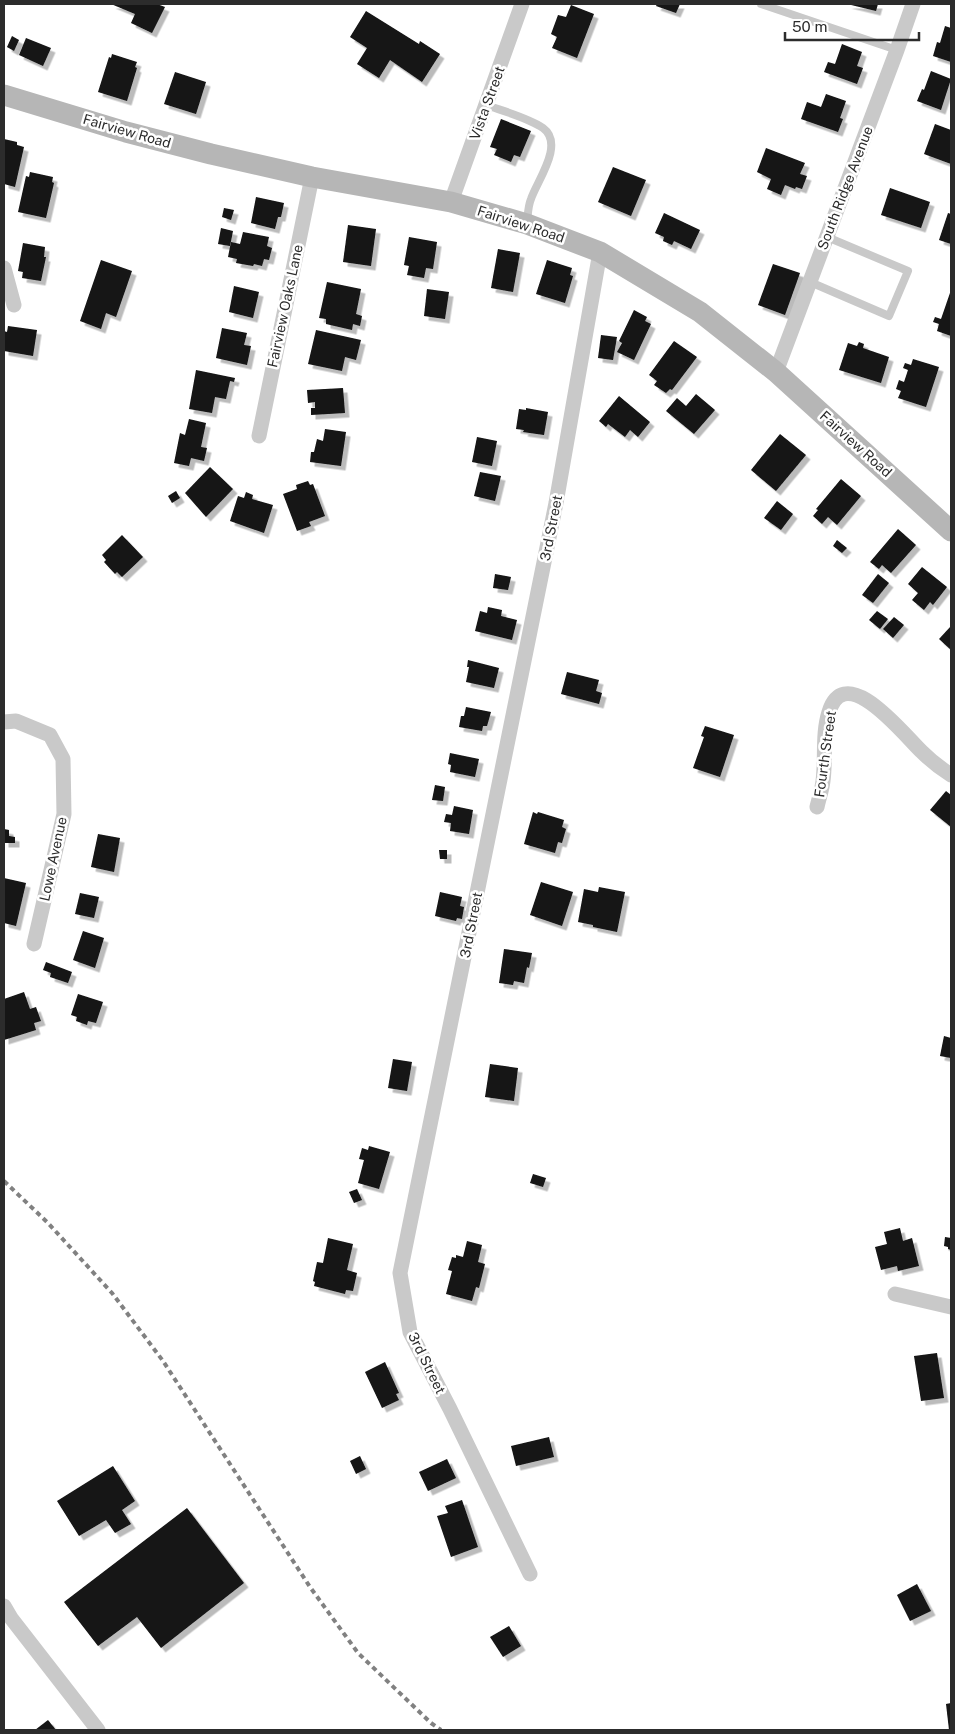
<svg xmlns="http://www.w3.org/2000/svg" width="955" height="1734" font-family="'Public Sans',sans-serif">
  <defs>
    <filter id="shadow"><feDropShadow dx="4.5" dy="4.5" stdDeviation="0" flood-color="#0004"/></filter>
  </defs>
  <rect width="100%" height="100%" fill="#fff"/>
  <!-- building -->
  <g fill="#131313" filter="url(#shadow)">
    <polygon points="111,4 157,4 165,7 152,33 131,23 135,14"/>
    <polygon points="657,4 680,4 676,13 656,6"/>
    <polygon points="847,4 878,4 876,11"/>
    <polygon points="571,5 594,14 577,58 552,48 557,37 551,34 558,15 566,17"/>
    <polygon points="366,11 419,44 420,41 440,54 422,82 390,60 379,78 357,64 367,48 350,37"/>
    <polygon points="945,26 951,28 951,62 933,56 937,42 940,43"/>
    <polygon points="12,36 19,40 14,51 7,47"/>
    <polygon points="26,38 51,48 43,66 19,55"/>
    <polygon points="842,44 862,52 857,66 863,68 857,84 824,72 828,62 835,64"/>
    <polygon points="112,54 137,62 135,67 137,68 127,101 98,92 109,57 111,58"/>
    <polygon points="931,71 951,79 941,110 917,101 922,89 924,90"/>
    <polygon points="175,72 206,82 196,114 164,104"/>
    <polygon points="826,94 846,101 840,118 843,119 838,132 801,119 807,102 821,107"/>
    <polygon points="501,119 531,131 520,157 514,155 511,162 494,155 497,149 490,147"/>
    <polygon points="935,124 951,130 951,164 924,154"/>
    <polygon points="4,139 17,142 17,145 24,147 15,187 4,184"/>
    <polygon points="766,148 805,163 800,174 807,176 802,189 796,187 795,189 785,185 781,195 767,189 771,179 757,172"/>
    <polygon points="613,167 646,180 631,216 598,202"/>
    <polygon points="30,172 53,177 52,182 54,183 46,218 18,212 26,176 29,177"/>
    <polygon points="890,188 930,202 921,228 881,215"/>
    <polygon points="256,197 284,203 281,217 278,217 275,229 251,223"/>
    <polygon points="224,208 234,210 231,220 222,217"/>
    <polygon points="664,213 700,230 691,249 674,241 672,245 663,241 664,237 655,233"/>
    <polygon points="948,213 951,214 951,244 939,240"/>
    <polygon points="348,225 376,229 371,266 343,262"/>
    <polygon points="221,228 233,231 230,246 218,244"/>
    <polygon points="243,232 269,237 267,246 272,248 269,260 264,259 262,266 254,264 253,266 236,263 237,259 228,257 231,242 240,244"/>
    <polygon points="409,237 437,242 433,269 426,268 424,278 407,275 409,266 404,265"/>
    <polygon points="23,243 45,247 44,257 46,257 41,281 22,278 23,272 18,271"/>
    <polygon points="498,249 520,253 513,292 491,288"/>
    <polygon points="101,260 132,271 116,317 106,313 101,329 80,321"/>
    <polygon points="547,260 572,268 570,275 573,276 565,303 536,294"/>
    <polygon points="773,264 800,273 785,315 758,305"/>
    <polygon points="327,282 361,289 356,314 362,316 360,326 353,324 352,330 326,324 326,319 319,318"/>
    <polygon points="234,286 259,292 253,318 229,312"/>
    <polygon points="427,289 449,292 445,319 424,316"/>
    <polygon points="951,290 951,336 937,331 939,324 933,322 935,317 941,319"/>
    <polygon points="634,310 647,317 645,321 651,324 634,360 617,352 622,343 619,341"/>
    <polygon points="8,326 37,330 33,356 4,351 4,331 7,332"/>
    <polygon points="222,328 247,333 244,345 251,346 247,365 216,358"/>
    <polygon points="316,330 361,340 356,360 345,357 342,371 308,364"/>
    <polygon points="601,335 617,337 613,360 598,358"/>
    <polygon points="674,341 697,357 672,390 670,389 666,393 654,385 657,381 649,375"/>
    <polygon points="859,342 864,344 863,348 889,357 881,383 839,370 848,343 857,346"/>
    <polygon points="913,359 939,367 926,407 898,398 901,391 896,389 899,380 904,382 908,370 903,368 905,363 911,365"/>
    <polygon points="196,370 235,378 234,382 230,381 226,399 215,397 212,413 189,409"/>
    <polygon points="343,388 345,413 311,415 311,408 315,408 315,402 308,403 307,390"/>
    <polygon points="696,394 715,410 694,434 666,411 677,398 686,406"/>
    <polygon points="619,396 650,422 638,437 630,430 625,437 608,424 606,427 599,421"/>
    <polygon points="526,408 548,412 544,435 523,432 524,430 516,429 519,409 526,410"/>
    <polygon points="189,419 206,423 201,447 207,448 204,461 191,458 189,466 174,463 180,433 185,435"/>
    <polygon points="325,429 346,432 341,466 310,462 311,452 314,452 317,439 323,441"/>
    <polygon points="780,434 806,455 776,491 751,470"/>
    <polygon points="477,437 497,441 492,466 472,462"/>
    <polygon points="210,467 233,489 206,517 185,493"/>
    <polygon points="480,472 501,476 495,501 474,496"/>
    <polygon points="841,479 861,496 837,525 828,517 822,524 813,516 818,510 816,509"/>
    <polygon points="308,481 310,485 313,484 325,516 309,522 311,526 297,531 283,494 297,489 296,485"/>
    <polygon points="176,491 180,498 172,503 168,496"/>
    <polygon points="246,492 253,495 252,499 273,505 264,533 230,521 238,496 244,498"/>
    <polygon points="777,501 793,514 781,530 764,518"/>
    <polygon points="898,529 916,545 891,573 882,565 879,569 870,562"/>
    <polygon points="122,535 143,557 122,577 117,572 115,574 104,562 106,560 102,555"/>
    <polygon points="837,540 847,548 842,553 833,546"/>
    <polygon points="922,567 947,587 933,605 930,602 924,610 912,600 918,593 908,584"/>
    <polygon points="495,574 511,577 508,590 493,588"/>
    <polygon points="878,574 889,583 873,603 862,595"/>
    <polygon points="488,607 502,610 501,616 517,620 512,640 475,631 480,611 487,613"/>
    <polygon points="877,611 888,619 880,629 869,620"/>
    <polygon points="894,617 904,625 893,638 883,629"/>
    <polygon points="951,626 951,650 939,639"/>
    <polygon points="468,660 499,668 494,688 466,682 469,667 467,667"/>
    <polygon points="567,672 599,680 596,691 602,693 599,704 561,694"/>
    <polygon points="466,707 491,712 487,726 483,726 482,731 459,727 461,716 464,716"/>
    <polygon points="705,726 734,735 720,777 693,768 704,737 701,736"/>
    <polygon points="450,753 479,759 475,777 450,772 451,765 448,764"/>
    <polygon points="435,785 445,787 443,801 432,800"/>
    <polygon points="946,791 951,795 951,827 930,810"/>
    <polygon points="454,806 473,810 469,834 450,831 451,823 444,822 446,814 452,815"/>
    <polygon points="533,812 537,814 538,812 564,820 562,827 566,829 562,843 558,842 555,853 524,844"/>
    <polygon points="4,829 9,830 9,836 15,837 15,843 4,843"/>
    <polygon points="98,834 120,838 114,872 91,867"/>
    <polygon points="439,850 447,850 447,859 440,859"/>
    <polygon points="4,878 26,883 16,926 4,923"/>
    <polygon points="541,882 573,892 562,926 530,915"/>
    <polygon points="599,887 625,892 617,932 593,927 593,925 578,922 584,889 598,892"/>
    <polygon points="440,892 462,897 460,906 464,907 462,919 457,918 456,921 435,916"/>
    <polygon points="80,893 99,897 94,918 75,914"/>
    <polygon points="83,931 104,938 95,968 73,960"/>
    <polygon points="504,949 532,953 529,968 527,967 524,983 514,981 513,985 499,983"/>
    <polygon points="46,962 72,972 68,983 50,977 51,973 43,970"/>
    <polygon points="24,992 30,1009 36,1007 41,1021 34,1023 36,1030 4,1040 4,999"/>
    <polygon points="78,994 103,1002 96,1023 88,1021 87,1025 76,1021 77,1017 71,1015"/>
    <polygon points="944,1036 951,1038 951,1058 940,1056"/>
    <polygon points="393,1059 412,1062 407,1091 388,1088"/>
    <polygon points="490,1064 518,1068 514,1101 485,1097"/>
    <polygon points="369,1146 390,1152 379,1189 358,1183 364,1160 359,1159 362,1148 368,1150"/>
    <polygon points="533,1174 546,1178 543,1187 530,1183"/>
    <polygon points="357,1189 362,1200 354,1203 349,1192"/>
    <polygon points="900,1228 903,1241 912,1238 919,1266 898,1271 897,1266 881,1270 875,1247 887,1244 884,1232"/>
    <polygon points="945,1237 951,1238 951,1250 948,1249 948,1247 944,1246"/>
    <polygon points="328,1238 353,1244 347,1270 357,1273 353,1291 346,1290 345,1294 314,1286 315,1282 313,1281 317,1262 323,1263"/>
    <polygon points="467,1241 482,1245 478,1262 485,1264 479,1288 476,1287 472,1301 446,1294 452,1271 448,1270 452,1257 456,1258 456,1255 463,1257"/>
    <polygon points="937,1353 944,1398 921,1401 914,1356"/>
    <polygon points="385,1362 399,1393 396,1394 399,1400 382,1408 365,1372"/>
    <polygon points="549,1437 554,1457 516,1466 511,1446"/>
    <polygon points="360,1456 366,1469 356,1474 350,1461"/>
    <polygon points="447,1459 456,1478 428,1491 419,1472"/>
    <polygon points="113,1466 135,1501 122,1510 131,1524 115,1533 106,1520 79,1536 57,1501"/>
    <polygon points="462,1500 478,1547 451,1557 437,1516 448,1513 445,1506"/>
    <polygon points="187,1508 244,1583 161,1648 137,1617 98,1646 64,1602"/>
    <polygon points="917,1584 931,1611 910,1621 897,1595"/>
    <polygon points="509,1626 521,1646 503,1657 490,1637"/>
    <polygon points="951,1703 951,1730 949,1730 946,1704"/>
    <polygon points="48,1720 56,1730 35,1730"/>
  </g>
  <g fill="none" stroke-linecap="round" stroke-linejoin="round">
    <!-- service -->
    <g stroke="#c9c9c9" stroke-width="8">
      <polyline points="761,4 897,50"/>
      <path d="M486,105C503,111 529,118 543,128C565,144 537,181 531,199C528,206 528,214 527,222"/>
      <polyline points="810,282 889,316 908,271 827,237"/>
    </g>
    <!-- minor -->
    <g stroke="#c9c9c9" stroke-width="15">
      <polyline points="451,202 522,4"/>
      <polyline points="4,268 14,305"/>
      <polyline points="776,372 897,50 913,4"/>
      <polyline points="259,436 312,177"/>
      <polyline points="4,722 16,721 50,735 63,759 64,814 34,944"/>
      <path d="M817,807C819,798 822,790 823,781C826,758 822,734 829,712C845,659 905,736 921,751C930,760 940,768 951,775"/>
      <polyline points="895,1294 951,1307"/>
      <polyline points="530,1574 450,1409 410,1332 400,1273 556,503 600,252"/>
      <polyline points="4,1606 11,1618 98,1730"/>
    </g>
    <!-- secondary -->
    <polyline stroke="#b6b6b6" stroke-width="21" points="4,95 126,132 211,154 312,177 451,202 527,224 600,252 700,312 776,372 951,531"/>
    <!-- rail -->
    <polyline stroke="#818181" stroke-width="4" stroke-dasharray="5 4" stroke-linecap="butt" points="4,1181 48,1223 112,1293 163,1361 310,1587 358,1653 431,1723 441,1730"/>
  </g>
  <g text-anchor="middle" stroke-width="5" stroke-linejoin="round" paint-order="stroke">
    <!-- street labels -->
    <g font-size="14" fill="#2c2c2c" stroke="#fff">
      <text transform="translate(487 103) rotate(-70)" y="5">Vista Street</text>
      <text transform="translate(127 131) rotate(16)" y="5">Fairview Road</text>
      <text transform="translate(845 188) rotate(-69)" y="5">South Ridge Avenue</text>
      <text transform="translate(521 224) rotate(18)" y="5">Fairview Road</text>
      <text transform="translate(285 306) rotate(-78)" y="5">Fairview Oaks Lane</text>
      <text transform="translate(856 444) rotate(42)" y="5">Fairview Road</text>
      <text transform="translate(551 528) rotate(-79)" y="5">3rd Street</text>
      <text transform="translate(825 754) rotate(-82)" y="5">Fourth Street</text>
      <text transform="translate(53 859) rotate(-78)" y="5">Lowe Avenue</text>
      <text transform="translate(471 925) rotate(-79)" y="5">3rd Street</text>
      <text transform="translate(427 1363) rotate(64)" y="5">3rd Street</text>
    </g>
  </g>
  <!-- border -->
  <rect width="955" height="1734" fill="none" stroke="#2c2c2c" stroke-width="10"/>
  <!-- scale -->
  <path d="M785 32v8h134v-8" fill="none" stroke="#2c2c2c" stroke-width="2.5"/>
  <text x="792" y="32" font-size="15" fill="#2c2c2c" stroke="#ffffff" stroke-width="4" paint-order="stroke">50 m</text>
</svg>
